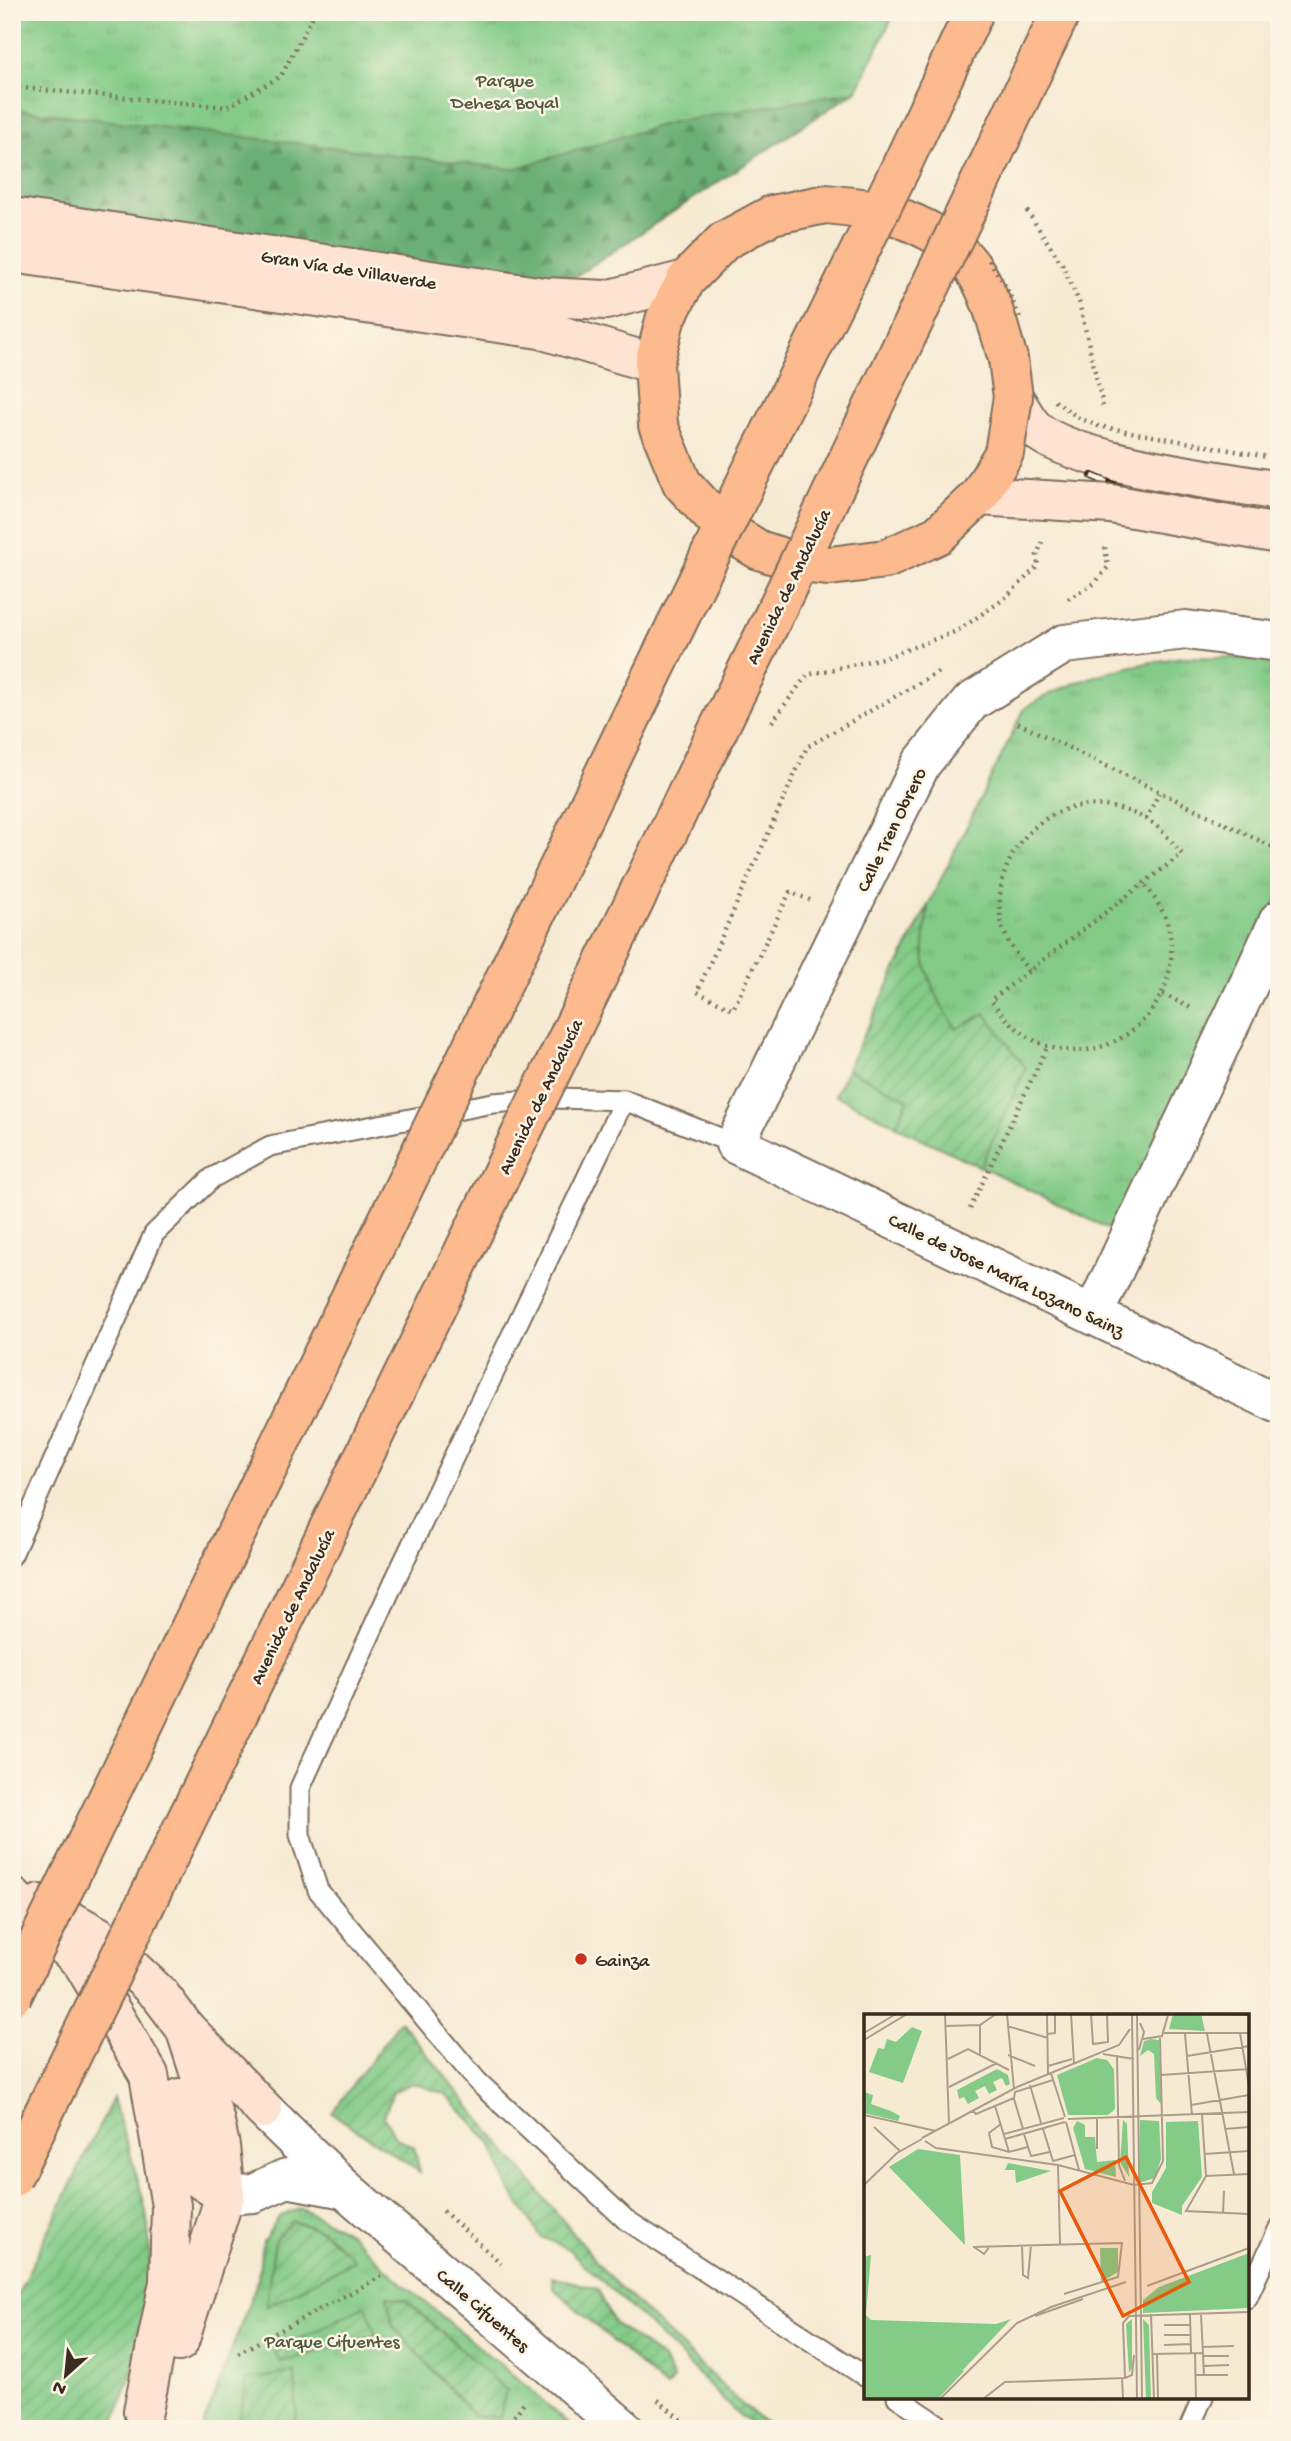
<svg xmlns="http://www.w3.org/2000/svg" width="1291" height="2441" font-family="'Gochi Hand',sans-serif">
  <defs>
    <pattern id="forest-firs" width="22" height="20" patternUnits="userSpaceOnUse" patternTransform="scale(1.75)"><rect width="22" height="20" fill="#6aaf74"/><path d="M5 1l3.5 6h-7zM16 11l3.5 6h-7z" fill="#588f5f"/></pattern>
    <pattern id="park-tufts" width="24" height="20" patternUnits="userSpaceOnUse" patternTransform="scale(1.75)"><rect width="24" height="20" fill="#83cb87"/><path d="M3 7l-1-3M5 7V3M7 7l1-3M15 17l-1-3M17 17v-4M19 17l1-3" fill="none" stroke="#72ae74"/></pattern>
    <pattern id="garden-furrows" width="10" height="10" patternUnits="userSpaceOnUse" patternTransform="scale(1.75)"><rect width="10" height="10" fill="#83cb87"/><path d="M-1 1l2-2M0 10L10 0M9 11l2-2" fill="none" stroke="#72ae74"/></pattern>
  </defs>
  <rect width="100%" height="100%" fill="#fcf5e5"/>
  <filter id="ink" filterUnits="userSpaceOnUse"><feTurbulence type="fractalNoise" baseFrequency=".0143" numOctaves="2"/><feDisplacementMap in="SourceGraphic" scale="14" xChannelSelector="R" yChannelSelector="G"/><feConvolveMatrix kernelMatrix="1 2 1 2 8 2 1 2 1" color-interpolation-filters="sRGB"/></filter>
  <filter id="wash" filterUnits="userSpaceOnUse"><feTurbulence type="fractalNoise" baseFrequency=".00686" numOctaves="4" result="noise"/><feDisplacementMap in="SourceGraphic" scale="28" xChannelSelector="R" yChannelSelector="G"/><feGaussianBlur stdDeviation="1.57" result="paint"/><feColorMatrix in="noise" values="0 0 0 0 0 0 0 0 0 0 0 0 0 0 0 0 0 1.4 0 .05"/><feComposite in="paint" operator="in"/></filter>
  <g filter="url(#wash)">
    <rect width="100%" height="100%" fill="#f7ead3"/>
    <!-- forest -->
    <polygon fill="url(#forest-firs)" stroke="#526c49" stroke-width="2" points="12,12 895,12 856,91 544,297 12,213"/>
    <!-- park -->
    <g fill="url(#park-tufts)" stroke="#5f7a52" stroke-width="2">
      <polygon points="12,12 895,12 856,91 668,123 513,169 12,109"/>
      <path d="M1183,657L1251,658L1279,663V896L1119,1234L835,1095L1025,708C1072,678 1129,665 1183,657Z"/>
      <polygon points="301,2208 351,2234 395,2277 532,2391 573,2429 202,2429 258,2279 263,2241 279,2217"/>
    </g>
    <!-- garden -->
    <g fill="url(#garden-furrows)" stroke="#5f7a52" stroke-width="2">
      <path d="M928,905C927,921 923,939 924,954C927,981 942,1008 957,1029L985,1013L1026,1068L980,1167L896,1126L908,1099L847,1069Z"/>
      <polygon points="400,2021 609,2277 738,2401 773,2429 758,2429 733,2410 670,2345 568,2249 541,2237 508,2187 491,2143 446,2094 412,2083 393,2092 384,2116 395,2137 414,2147 420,2172 332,2113"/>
      <path d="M113,2098C123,2135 139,2176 146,2213C158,2285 139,2363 111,2429H12V2306Z"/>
      <polygon points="292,2221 323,2231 355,2260 266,2307 275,2239"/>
      <polygon points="552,2276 598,2289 614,2323 663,2359 673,2380 666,2388 553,2288"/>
      <polygon points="387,2296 407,2301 506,2390 500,2418 474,2416 393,2326"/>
      <polygon points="366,2305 376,2335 281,2362 274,2352"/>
      <polygon points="295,2372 297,2429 238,2429 247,2380"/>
    </g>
  </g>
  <g filter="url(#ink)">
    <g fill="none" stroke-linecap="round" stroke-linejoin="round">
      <!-- lane casing -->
      <g stroke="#7d6d5d" stroke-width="23">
        <g id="lane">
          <polyline points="624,1100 394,1582 300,1788 300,1835 318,1890 478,2082 625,2219 866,2377"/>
          <polyline points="12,1555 154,1234 212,1178 270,1146 493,1103 558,1098 624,1100 735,1144"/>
          <polyline points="1247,2298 1279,2228"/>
          <polyline points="897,2397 945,2429"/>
          <polyline points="1189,2429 1203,2397"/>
        </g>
      </g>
      <!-- street casing -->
      <g stroke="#7d6d5d" stroke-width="42">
        <g id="street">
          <polyline points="1279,642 1186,630 1064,644 971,702 921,764 735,1144 1279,1404"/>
          <polyline points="1093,1315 1279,920"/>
          <polyline points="263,2109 345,2189 624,2429"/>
          <polyline points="225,2195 253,2193 287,2178 345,2189"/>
        </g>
      </g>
      <!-- secondary casing -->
      <g stroke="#7d6d5d" stroke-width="42">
        <g id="secondary">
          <path d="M1013,397C1020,407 1026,420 1034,428C1070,463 1225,481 1279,491"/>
          <polyline points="12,1897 82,1962 149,2075 171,2206 169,2282 143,2411"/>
          <polyline points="40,1904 98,1936 160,1995 185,2028 263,2109"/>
          <polyline points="180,2098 193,2132 194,2164 201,2180 225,2195"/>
          <polyline points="179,2342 225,2195 220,2146 214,2118 185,2028"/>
        </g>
      </g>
      <!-- primary casing -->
      <g stroke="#7d6d5d" stroke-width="42">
        <g id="primary">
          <path d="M880,210C913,222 951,237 972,267C991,292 999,330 1008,359"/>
          <polyline points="723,528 759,550 799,563"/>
        </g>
      </g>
      <!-- path -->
      <g stroke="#7d6d5d" stroke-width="4.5" stroke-dasharray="2 5" stroke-linecap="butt">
        <polyline points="12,87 227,107 281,76 315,12"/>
        <polyline points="1027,211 1062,264 1079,302 1103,406"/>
        <polyline points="1068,599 1095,583 1108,567 1105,547 1107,547"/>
        <polyline points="772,722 807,675 887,657 957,631 1004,599 1038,566 1037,555 1042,542"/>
        <polyline points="1018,723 1279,850"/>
        <polyline points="1146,819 1159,793"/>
        <polyline points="810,900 790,892 733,1009 697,992 807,747 938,672"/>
        <path d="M1029,971C1017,956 1004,939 1001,920C992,868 1028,813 1081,806C1102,803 1126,809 1144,818C1159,825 1172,842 1182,854L991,1000C1008,1023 1029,1043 1058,1049C1126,1062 1184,995 1169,930C1166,913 1154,897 1144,883"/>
        <polyline points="1163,994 1191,1008"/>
        <polyline points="970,1209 1048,1045"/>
        <polyline points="443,2211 501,2263"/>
        <polyline points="238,2353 382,2276"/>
        <polyline points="658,2400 692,2429"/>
        <polyline points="509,2429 511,2421 526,2399"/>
        <polyline points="1266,2429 1279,2400"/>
      </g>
      <!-- lane -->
      <use href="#lane" stroke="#fff" stroke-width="19"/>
      <!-- street -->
      <use href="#street" stroke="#fff" stroke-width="38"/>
      <!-- secondary -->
      <use href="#secondary" stroke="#fee3d2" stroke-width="38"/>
      <!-- primary -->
      <use href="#primary" stroke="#fcba8e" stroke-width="38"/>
      <!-- rail casing -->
      <g stroke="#3b2a1e" stroke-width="8">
        <polyline id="rail" points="1092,476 1279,553"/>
      </g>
      <!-- rail -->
      <use href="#rail" stroke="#fcf5e5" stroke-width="5" stroke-dasharray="16" stroke-linecap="butt"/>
      <!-- secondary-bridge casing -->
      <g stroke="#7d6d5d" stroke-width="42" stroke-linecap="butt">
        <g id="secondary-bridge">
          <polyline points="12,217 544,297 606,300 686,280"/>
          <polyline points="12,253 540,329 654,364"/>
          <polyline points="979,496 1111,504 1279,534"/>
        </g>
      </g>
      <!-- primary-bridge casing -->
      <g stroke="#7d6d5d" stroke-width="42" stroke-linecap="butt">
        <g id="primary-bridge">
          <polyline points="723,528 682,483 658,425 654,364 665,320 686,280 724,241 772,215 826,204 880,210"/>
          <polyline points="799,563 830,566 886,559 938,535 979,496 1004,453 1013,397 1008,359"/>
          <polyline points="12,1996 696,584 900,169 974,12"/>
          <polyline points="12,2178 772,619 1061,12"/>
        </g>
      </g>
      <!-- path-bridge -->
      <g stroke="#7d6d5d" stroke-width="4.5" stroke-dasharray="2 5" stroke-linecap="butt">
        <polyline points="989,260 1006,287 1021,320"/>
        <polyline points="1055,401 1077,417 1098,426 1279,459"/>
      </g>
      <!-- secondary-bridge -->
      <use href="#secondary-bridge" stroke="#fee3d2" stroke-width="38"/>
      <!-- primary-bridge -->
      <use href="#primary-bridge" stroke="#fcba8e" stroke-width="38"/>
    </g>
  </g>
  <!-- markers -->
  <circle fill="#c8321e" stroke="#fcf5e5" stroke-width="2.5" cx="581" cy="1959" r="7"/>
  <g text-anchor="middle" stroke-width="5" stroke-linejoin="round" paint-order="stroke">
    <!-- park labels -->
    <g font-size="19" fill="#515a3e" stroke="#fcf5e5">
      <text x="505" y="86">Parque<tspan x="505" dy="22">Dehesa Boyal</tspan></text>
      <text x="332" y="2347">Parque Cifuentes</text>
    </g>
    <!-- street labels -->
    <g font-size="19" fill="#3b2a1e" stroke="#fcf5e5">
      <text transform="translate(349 268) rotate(9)" y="7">Gran Vía de Villaverde</text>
      <text transform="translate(787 586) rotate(-64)" y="7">Avenida de Andalucía</text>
      <text transform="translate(890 829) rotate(-64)" y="7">Calle Tren Obrero</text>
      <text transform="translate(539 1096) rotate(-64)" y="7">Avenida de Andalucía</text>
      <text transform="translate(1007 1274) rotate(26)" y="7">Calle de Jose María Lozano Sainz</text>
      <text transform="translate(291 1606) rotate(-64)" y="7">Avenida de Andalucía</text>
      <text transform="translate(484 2309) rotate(41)" y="7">Calle Cifuentes</text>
    </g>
    <!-- poi labels -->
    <g font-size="19" fill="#3b2a1e" stroke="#fcf5e5" text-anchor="start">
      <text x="595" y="1966">Gainza</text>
    </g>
  </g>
  <!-- overview -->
  <g transform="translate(864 2014)">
    <rect width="385" height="385" fill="#f7ead3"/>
    <path d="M7,241L2,301L7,306L132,310L147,305L99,356L91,351L59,385H0V243Z" fill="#83cb87"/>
    <path d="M309,0H337L341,17L305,15ZM48,13L58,17L39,69L5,58L14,34L20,35L23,25L32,28ZM233,44L243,46L250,56V96L244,101H204L193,61ZM133,55L144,61L146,70L142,72L138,64L129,68L133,76L125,80L121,72L111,77L115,84L104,90L100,83L95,85L93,76ZM0,78L9,81L7,90L27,97L36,102L34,107L0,99ZM276,106L295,107L297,145L291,164L275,169ZM213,107L221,111V123H231L233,148L251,146L252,163L221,155L209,114ZM334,107L338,163L318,192V201L288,189V178L302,154V108ZM144,149L187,157L152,169L151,156H141ZM236,234H254V258L237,268ZM385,239V294L279,299V286L295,273ZM279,305L285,311L287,385H282ZM88,348L100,357L74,385H54Z" fill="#83cb87"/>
    <path d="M287,25L295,26L298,91L292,84L290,40L284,36L276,42L280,27ZM244,47L250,56L251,95L235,101L250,89L249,75L245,70L240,73L247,68L244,60L249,69V58H242ZM259,106L263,110L265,163L256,148ZM268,305V354L265,359L262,310Z" fill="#83cb87"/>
    <path d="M54,135L96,141L101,231L25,153Z" fill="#83cb87"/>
    <path fill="none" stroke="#ac9d8b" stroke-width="2" d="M81,0L85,110M143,0L150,75M183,0L184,60M207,0L210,50M227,0L229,30L244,28L243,0M268,0L273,385M273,0L278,385M342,0L385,1M116,11V41M82,12L116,11L132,0M143,12L184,24M0,19L32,0M300,19H385M376,19L385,72M184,20L191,19V0M321,20L328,101M343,20L370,160M279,25L298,22L304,1M0,26L43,0M275,36L280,18L276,9M239,40L270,45M144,41L171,52M253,42L255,151L261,167M323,42L385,32M84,45L104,35L145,56M184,52L208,45M187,59L201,103M297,61L385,55M166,71L177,109M85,73L133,49M150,85L159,115M327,91L385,81M131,92L145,138M109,97L112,100L150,84L151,78L189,66M0,101L72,117M338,101L342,162L322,197L385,200M233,103V135M204,105L385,98M202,108L215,156M137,110L125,119L128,133L145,138L164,133M10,113L36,137M179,115L189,147L211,141M361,115L385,113M140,120L200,104M160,120L167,142L186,138M58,124L153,73L255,31L266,15M141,125L201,108M61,127L72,134L194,151L270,171L288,169L299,147L296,24M340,140L385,137M194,152L196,230M342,162L385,160M0,171L33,139L58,125M359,199L360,177M158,231L159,261L164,264L167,231M109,233L258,229L254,263L200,280M110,233L120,240L126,232M283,272L385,234M287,300L290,385M326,300L327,339M337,300L340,361M171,302L219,285M300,311H326M300,321H327M300,331L327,330M338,333L370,332M331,339L332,385M289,340L339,339M293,340L294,385M340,342H365M340,352L365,351M332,361H364M258,364L259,385M261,364L259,309L265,302L385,298M76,385L153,309L187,293L262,268M119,385L141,368L261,364L268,361L270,341"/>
    <path fill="#e8590c" fill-opacity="0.15" stroke="#e8590c" stroke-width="3.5" d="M262,143L325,268L259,302L196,177Z"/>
    <rect width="385" height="385" fill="none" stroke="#3b2a1e" stroke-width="3.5"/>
  </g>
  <!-- margin -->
  <rect width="1291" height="2441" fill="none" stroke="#fcf5e5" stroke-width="42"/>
  <!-- north arrow -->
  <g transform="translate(66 2375) rotate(207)" stroke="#fcf5e5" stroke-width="5" paint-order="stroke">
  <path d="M0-5L12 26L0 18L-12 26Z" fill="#3b2a1e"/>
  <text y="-10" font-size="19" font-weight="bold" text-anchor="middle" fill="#3b2a1e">N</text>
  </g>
</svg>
